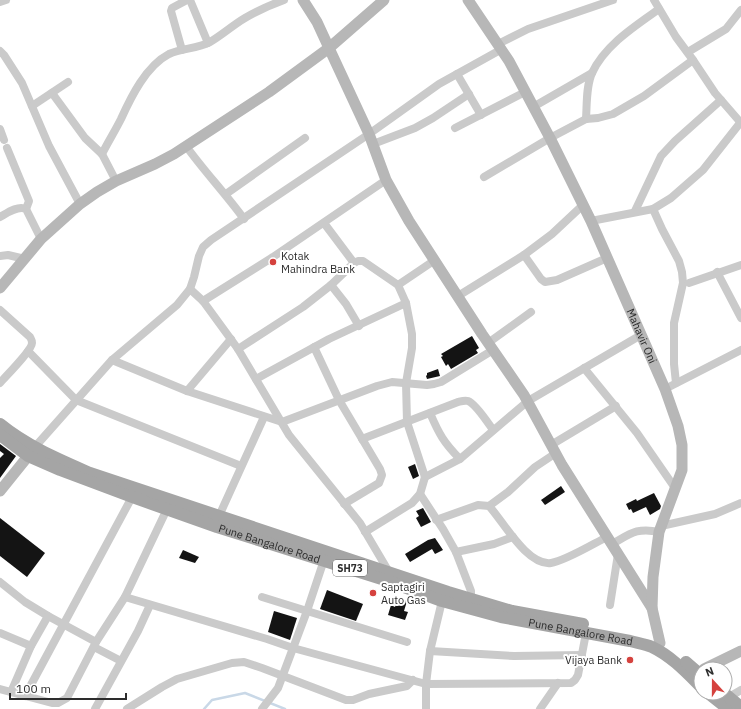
<svg xmlns="http://www.w3.org/2000/svg" width="741" height="709" font-family="'IBM Plex Sans',sans-serif">
  <rect width="100%" height="100%" fill="#fff"/>
  <g fill="none" stroke-linecap="round" stroke-linejoin="round">
    <!-- stream -->
    <polyline stroke="#c9d8e7" stroke-width="2.5" points="204,709 212,700 245,693 285,709"/>
  </g>
  <!-- building -->
  <g fill="#141414">
    <polygon points="472,336 479,348 476,350 478,353 451,369 448,364 446,366 441,357 443,356 441,354"/>
    <polygon points="438,369 440,376 427,379 426,376 427,375 427,373"/>
    <polygon points="0,444 16,456 0,478 0,458 4,454 0,451"/>
    <polygon points="415,464 419,476 413,479 408,467"/>
    <polygon points="561,486 565,492 545,505 541,500"/>
    <polygon points="654,493 661,506 660,509 650,515 646,507 633,513 631,509 629,510 626,504 636,499 637,501"/>
    <polygon points="423,508 431,522 421,527 416,518 419,516 416,511"/>
    <polygon points="0,518 45,553 27,577 0,556"/>
    <polygon points="435,538 443,550 435,554 432,549 410,562 405,554 428,540"/>
    <polygon points="183,550 199,557 195,563 179,558"/>
    <polygon points="327,590 363,604 356,621 320,609"/>
    <polygon points="398,598 407,601 404,611 408,612 405,620 388,615 391,605 395,607"/>
    <polygon points="274,611 297,618 290,640 268,632"/>
  </g>
  <g fill="none" stroke-linecap="round" stroke-linejoin="round">
    <!-- street -->
    <g stroke="#cacaca" stroke-width="8">
      <polyline points="190,0 208,43"/>
      <polyline points="654,0 676,37 693,60 715,93 741,123"/>
      <polyline points="0,2 6,0"/>
      <polyline points="498,44 528,29 613,0"/>
      <polyline points="182,50 171,11 172,8 187,0"/>
      <polyline points="0,51 4,55 22,83 49,146 80,204"/>
      <polyline points="688,52 726,29 741,10"/>
      <polyline points="457,74 481,115"/>
      <polyline points="52,93 85,138 102,154 116,181"/>
      <polyline points="32,106 68,82"/>
      <polyline points="533,107 592,73"/>
      <path d="M586,119C587,104 586,86 592,73C605,45 635,26 659,9"/>
      <polyline points="455,128 525,92"/>
      <polyline points="0,129 4,140"/>
      <polyline points="373,144 415,128 433,118 469,94"/>
      <path d="M186,146C204,171 225,193 244,219"/>
      <polyline points="7,148 29,201 26,209"/>
      <path d="M102,154C108,142 115,131 121,119C131,97 146,66 169,54C182,48 197,49 210,42C222,35 233,25 245,18C257,11 270,5 284,0"/>
      <polyline points="484,177 550,138 586,119 598,118 613,114 644,96 693,60"/>
      <polyline points="226,194 305,138"/>
      <polyline points="653,209 662,229 679,261 682,272 683,283 674,323 674,364 676,383"/>
      <polyline points="635,211 661,156 675,141 721,100"/>
      <path d="M0,217C7,213 18,205 26,209L41,239"/>
      <polyline points="591,221 653,209 671,198 703,170 740,123"/>
      <polyline points="324,223 354,263"/>
      <polyline points="524,255 541,279 545,282 557,280 607,258"/>
      <polyline points="0,256 8,255 25,259"/>
      <polyline points="717,272 741,318"/>
      <polyline points="689,283 741,265"/>
      <polyline points="331,285 346,304 359,326"/>
      <polyline points="398,285 435,260"/>
      <polyline points="190,289 203,301 238,349 289,435 360,523 389,572"/>
      <polyline points="458,296 524,255 552,234 583,205"/>
      <polyline points="203,301 273,257 386,180"/>
      <path d="M0,310L30,337C31,339 32,340 32,343C32,350 6,376 0,383"/>
      <polyline points="488,343 531,312"/>
      <polyline points="314,347 339,400 380,469 382,475 379,483 344,504"/>
      <polyline points="238,349 303,307 331,285 354,263 358,261 363,261 398,285 406,303 329,339 256,379"/>
      <polyline points="28,351 76,400 241,466"/>
      <polyline points="112,360 187,391 282,422 377,386 392,382 427,385 434,384 441,382 493,350"/>
      <polyline points="584,368 637,433 675,488"/>
      <polyline points="665,389 741,350"/>
      <polyline points="187,391 231,339"/>
      <path d="M430,413C439,434 444,443 460,459"/>
      <path d="M362,439L458,402C462,401 465,400 468,401C476,404 488,423 493,430"/>
      <polyline points="551,445 616,406"/>
      <polyline points="34,448 112,360 177,305 190,289 194,277 199,256 203,247 211,240 369,134 439,84 502,49"/>
      <polyline points="425,477 460,459 528,401 641,335"/>
      <polyline points="420,494 443,529 456,552 471,591 471,599"/>
      <polyline points="489,506 508,492 535,467 556,453"/>
      <polyline points="219,516 264,417"/>
      <path d="M436,520L478,505L489,506C503,521 527,566 551,563C565,561 593,544 607,537"/>
      <polyline points="661,526 715,514 741,503"/>
      <polyline points="365,532 412,503 420,494 425,477 407,422 406,383 412,348 412,334 406,303"/>
      <path d="M612,544C630,534 637,527 659,532"/>
      <polyline points="456,552 494,544 513,537"/>
      <polyline points="0,582 25,602 48,616 96,642"/>
      <polyline points="125,597 267,639 293,648 426,684 571,683 575,680 578,675 586,633"/>
      <polyline points="262,597 407,642"/>
      <polyline points="610,605 618,554"/>
      <polyline points="0,633 31,646"/>
      <polyline points="94,647 121,661"/>
      <polyline points="430,651 514,656 582,655"/>
      <polyline points="0,689 52,703 58,703 67,698 96,642 125,597 167,509"/>
      <polyline points="11,692 31,646 48,616"/>
      <polyline points="25,696 132,497"/>
      <polyline points="729,697 741,690"/>
      <polyline points="95,709 138,631 150,605"/>
      <polyline points="127,709 162,687 177,679 232,663 244,662 262,668 333,695 346,700 353,700 369,694 407,686 413,680"/>
      <polyline points="262,709 278,688 307,611 324,560"/>
      <polyline points="426,709 426,684 430,651 442,601"/>
      <polyline points="540,709 558,683"/>
    </g>
    <!-- secondary -->
    <g stroke="#b7b7b7" stroke-width="11">
      <polyline points="303,0 317,22 329,48 369,134 386,180 409,221 482,334 524,395 562,465 652,608"/>
      <path id="s1" d="M468,0L509,61L550,138L591,221L665,389L678,426L682,445V470L659,532L653,577L652,608L660,643"/>
      <polyline points="0,288 41,239 80,204 97,192 116,181 155,164 174,154 269,92 329,48 384,0"/>
      <polyline points="0,491 33,450"/>
      <polyline points="704,669 741,651"/>
    </g>
    <!-- primary -->
    <g stroke="#a5a5a5" stroke-width="12">
      <path d="M0,424C27,446 58,459 90,473L448,592L512,611L583,624"/>
      <path id="s2" d="M0,435L28,456L60,470L132,497L217,527L388,581L442,601L501,617L630,641C637,643 645,644 652,647C671,656 686,672 701,687"/>
      <polyline points="686,662 701,675"/>
      <polyline points="708,693 728,709"/>
      <polyline points="724,693 741,707"/>
    </g>
  </g>
  <!-- markers -->
  <g fill="#d5423e" stroke="#fff" stroke-width="1.5">
    <circle cx="273" cy="262" r="4"/>
    <circle cx="373" cy="593" r="4"/>
    <circle cx="630" cy="660" r="4"/>
  </g>
  <g text-anchor="middle" stroke-width="4" stroke-linejoin="round" paint-order="stroke">
    <!-- shield labels -->
    <rect fill="#fff" stroke="#6c6c6c" stroke-width="1" x="333" y="560" width="34" height="16" rx="3"/>
    <g font-size="10" font-weight="bold" fill="#2d2d2d">
      <text x="350" y="572">SH73</text>
    </g>
    <!-- poi labels -->
    <g font-size="11" fill="#2d2d2d" stroke="#fff" text-anchor="start">
      <text x="281" y="260">Kotak<tspan x="281" dy="13">Mahindra Bank</tspan></text>
      <text x="381" y="591">Saptagiri<tspan x="381" dy="13">Auto Gas</tspan></text>
      <text x="622" y="664" text-anchor="end">Vijaya Bank</text>
    </g>
    <!-- street labels -->
    <g font-size="11" fill="#2d2d2d" stroke="#fff">
      <text dy="4" stroke="none"><textPath href="#s1" startOffset="379">Mahavir Oni</textPath></text>
      <text dy="4" stroke="none"><textPath href="#s2" startOffset="292">Pune Bangalore Road</textPath></text>
      <text dy="4" stroke="none"><textPath href="#s2" startOffset="616">Pune Bangalore Road</textPath></text>
    </g>
  </g>
  <!-- north arrow -->
  <g transform="translate(713 681) rotate(339)"><circle r="19" fill="#ffffff" stroke="#ababab"/>
  <path d="M0-3L7 15L0 10L-7 15Z" fill="#d5423e"/>
  <text y="-6" font-size="11" font-weight="bold" text-anchor="middle" fill="#2d2d2d">N</text>
  </g>
  <!-- scale -->
  <path d="M10 693v6h116v-6" fill="none" stroke="#2d2d2d" stroke-width="2"/>
  <text x="16" y="693" font-size="12" fill="#2d2d2d" stroke="#ffffff" stroke-width="3" paint-order="stroke">100 m</text>
</svg>
